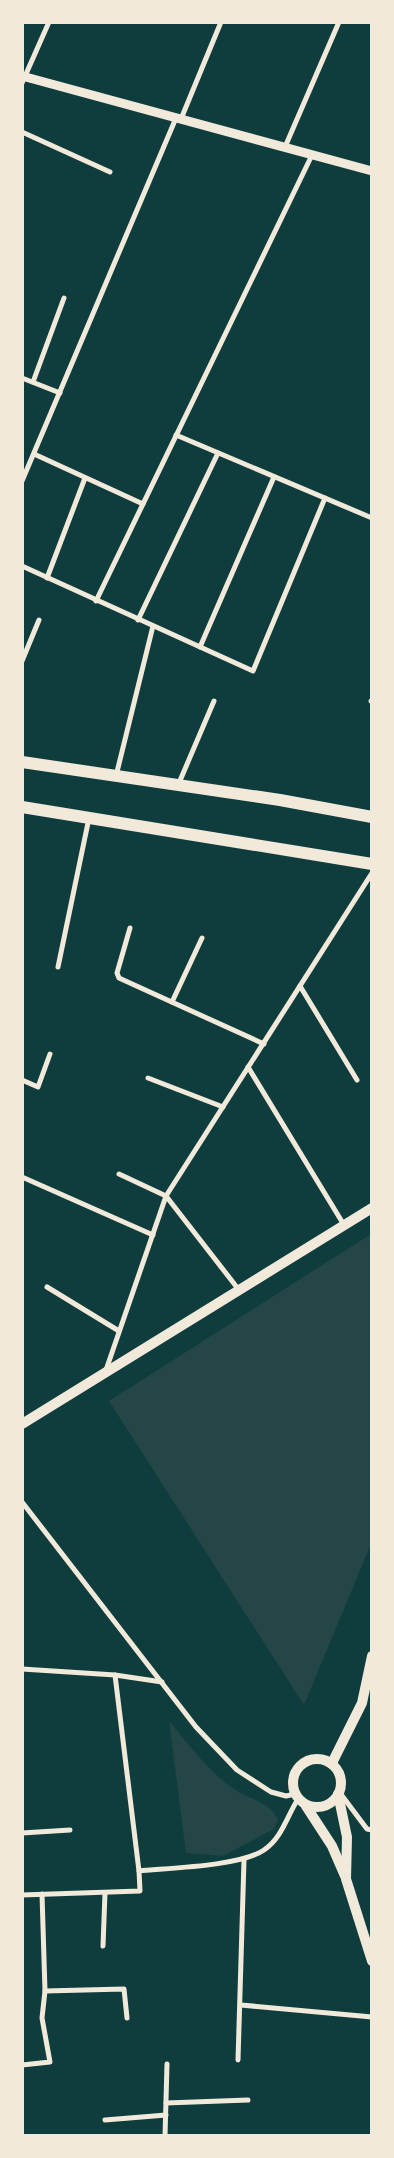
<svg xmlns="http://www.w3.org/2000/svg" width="394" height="2158" font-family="Mulish,sans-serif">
  <rect width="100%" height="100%" fill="#0f3d3e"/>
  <!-- green -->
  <g fill="#244646">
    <polygon points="371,1234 371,1544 304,1705 109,1401"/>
    <path d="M169,1721C189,1745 209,1772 234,1789C248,1799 271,1802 278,1820L274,1829L223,1856L186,1853Z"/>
  </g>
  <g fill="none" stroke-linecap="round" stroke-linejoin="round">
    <!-- minor -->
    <g stroke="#f1e9da" stroke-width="5">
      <polyline points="22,83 49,22"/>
      <polyline points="181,119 221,22"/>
      <polyline points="22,132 110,172"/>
      <polyline points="285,147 339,22"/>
      <polyline points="22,378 60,393"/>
      <polyline points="33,382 64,298"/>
      <polyline points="176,435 372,518"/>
      <polyline points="34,454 143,504"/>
      <polyline points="22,481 176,118"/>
      <polyline points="22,566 253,671 325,498"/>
      <polyline points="47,578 85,478"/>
      <polyline points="96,601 312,155"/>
      <polyline points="138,620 218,453"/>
      <polyline points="200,647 274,477"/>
      <polyline points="22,661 39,620"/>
      <polyline points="371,701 372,701"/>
      <polyline points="116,776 153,626"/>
      <polyline points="179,783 214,701"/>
      <polyline points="130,928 117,973 119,978 264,1044"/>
      <polyline points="58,967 89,818"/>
      <polyline points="300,986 357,1080"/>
      <polyline points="172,1002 202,938"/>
      <polyline points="248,1067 344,1225"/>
      <polyline points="148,1078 223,1107"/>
      <polyline points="22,1080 38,1087 50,1054"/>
      <polyline points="119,1174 166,1196 239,1290"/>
      <polyline points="22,1177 153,1235"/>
      <polyline points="47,1287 119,1331"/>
      <polyline points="106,1370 166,1196 372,873"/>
      <polyline points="22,1502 196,1727 237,1770 271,1792 286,1796 295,1794"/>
      <polyline points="22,1669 115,1675 162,1682"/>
      <polyline points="340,1793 367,1829 372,1830"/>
      <polyline points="22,1833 70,1830"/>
      <path d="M139,1871C170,1868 241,1866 264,1850C282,1838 287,1816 298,1799"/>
      <polyline points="22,1895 140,1891 139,1871 115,1675"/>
      <polyline points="103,1946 105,1893"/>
      <polyline points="45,1991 124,1989 127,2018"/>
      <polyline points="241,2005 372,2017"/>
      <polyline points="238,2060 244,1860"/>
      <polyline points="22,2065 50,2062 42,2018 45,1991 42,1894"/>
      <polyline points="166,2103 248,2100"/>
      <polyline points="105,2120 166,2115"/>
      <polyline points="165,2136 167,2064"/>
    </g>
    <!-- tertiary -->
    <polyline stroke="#f1e9da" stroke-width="9" points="22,76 372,171"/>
    <!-- secondary -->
    <g stroke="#f1e9da" stroke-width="10">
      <polyline points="22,1424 372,1208"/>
      <circle cx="317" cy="1783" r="24"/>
      <polyline points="332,1763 362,1703 372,1656"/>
      <polyline points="338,1794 347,1837 346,1879 372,1961"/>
      <polyline points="306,1806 332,1846 345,1876"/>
    </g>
    <!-- primary -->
    <g stroke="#f1e9da" stroke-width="12">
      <polyline points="22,762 280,800 372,817"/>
      <polyline points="22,807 372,864"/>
    </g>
  </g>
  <!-- border -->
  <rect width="394" height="2158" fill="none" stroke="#f1e9da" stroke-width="48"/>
</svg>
